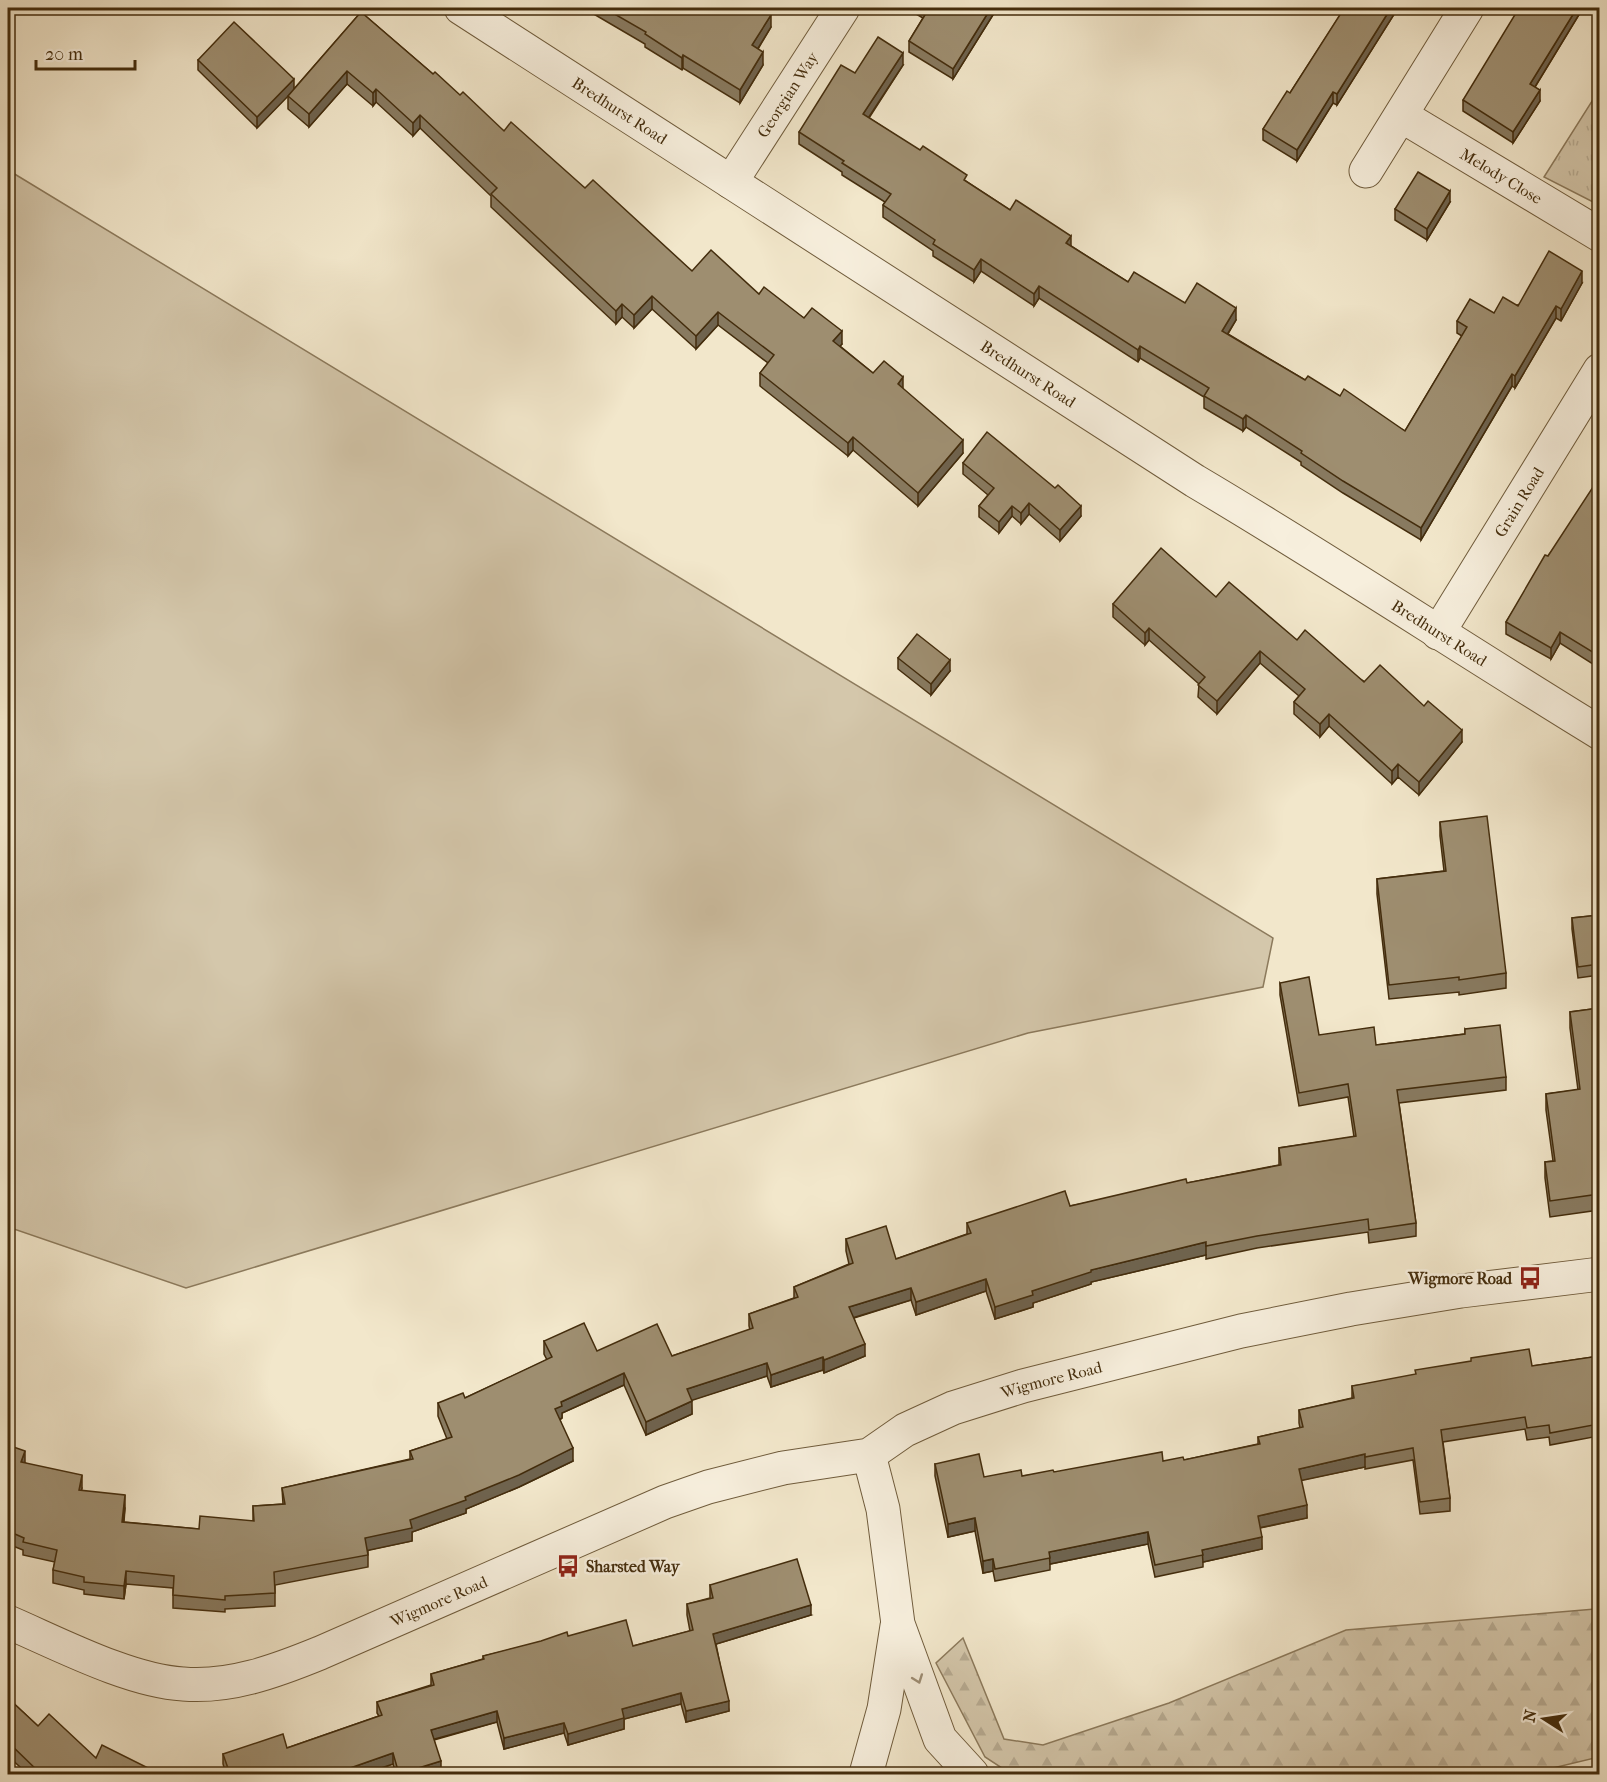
<svg xmlns="http://www.w3.org/2000/svg" width="1607" height="1782" font-family="'IM FELL French Canon',serif">
  <defs>
    <pattern id="grass-tufts" width="24" height="20" patternUnits="userSpaceOnUse" patternTransform="scale(1.5)"><rect width="24" height="20" fill="#d4c7ab"/><path d="M3 7l-1-3M5 7V3M7 7l1-3M15 17l-1-3M17 17v-4M19 17l1-3" fill="none" stroke="#b7ab92"/></pattern>
    <pattern id="forest-firs" width="22" height="20" patternUnits="userSpaceOnUse" patternTransform="scale(1.5)"><rect width="22" height="20" fill="#d4c7ab"/><path d="M5 1l3.5 6h-7zM16 11l3.5 6h-7z" fill="#b7ab92"/></pattern>
  </defs>
  <rect width="100%" height="100%" fill="#f2e7cb"/>
  <filter id="stains"><feTurbulence type="fractalNoise" baseFrequency=".00333" numOctaves="4"/><feColorMatrix values="0 0 0 0 .2 0 0 0 0 .09 0 0 0 0 .02 0 0 0 .5 -.17"/></filter>
  <radialGradient id="worn" r=".72"><stop offset=".6" stop-color="#630" stop-opacity="0"/><stop offset="1" stop-color="#630" stop-opacity=".3"/></radialGradient>
  <!-- grass -->
  <polygon fill="url(#grass-tufts)" stroke="#8c7a5c" stroke-width="1.5" points="1599,90 1599,205 1544,177"/>
  <!-- forest -->
  <polygon fill="url(#forest-firs)" stroke="#8c7a5c" stroke-width="1.5" points="1595,1609 1600,1615 1599,1757 1528,1774 1011,1774 985,1757 936,1663 963,1638 1004,1739 1043,1745 1169,1703 1346,1630"/>
  <!-- park -->
  <polygon fill="#d4c7ab" stroke="#8c7a5c" stroke-width="1.5" points="8,170 1273,938 1263,987 1028,1033 186,1288 8,1227"/>
  <g fill="none" stroke-linecap="round" stroke-linejoin="round">
    <!-- minor casing -->
    <g stroke="#705c3c" stroke-width="35">
      <g id="minor">
        <path id="s1" d="M461,8L1195,481C1332,562 1464,650 1600,733"/>
        <path id="s2" d="M1402,116L1600,235"/>
        <polyline points="1366,171 1467,8"/>
        <path id="s3" d="M731,182L843,8"/>
        <path id="s4" d="M1438,633L1600,370"/>
        <polyline points="869,1455 883,1509 898,1624 940,1739 972,1774"/>
        <path id="s5" d="M8,1622C57,1643 129,1681 183,1684C230,1688 276,1671 320,1653L665,1502L708,1487L783,1468L869,1455L905,1430L953,1408L1023,1386L1241,1331L1351,1309L1461,1291L1600,1274"/>
        <polyline points="866,1774 884,1709 897,1626"/>
      </g>
    </g>
    <!-- minor -->
    <use href="#minor" stroke="#f7efdd" stroke-width="33"/>
  </g>
  <!-- wall -->
  <g fill="#887a60" stroke="#442d0d" stroke-width="1.5">
    <polygon points="586,8 759,8 771,27 758,49 763,65 740,103 683,68 682,70 645,47 645,44 592,13 592,10"/>
    <polygon points="800,8 812,8 808,13"/>
    <polygon points="911,8 1001,8 999,12 996,10 953,79 909,52 909,41 923,18 911,11"/>
    <polygon points="1341,8 1398,8 1337,105 1333,103 1297,161 1263,140 1263,129 1290,93 1341,14"/>
    <polygon points="1583,8 1535,87 1540,101 1513,143 1463,111 1463,100"/>
    <polygon points="361,12 433,74 504,131 585,188 692,271 759,294 804,318 842,344 840,346 873,373 903,389 963,453 918,506 853,450 848,456 760,386 760,373 768,363 718,325 696,349 652,309 634,328 622,317 616,324 491,207 491,196 420,128 413,136 376,102 373,106 347,84 309,127 288,109 288,95 257,128 198,70 198,60 294,89"/>
    <polygon points="903,65 869,118 1010,210 1071,246 1128,282 1185,303 1236,320 1228,334 1305,380 1340,396 1405,431 1462,336 1457,333 1457,321 1494,313 1582,283 1561,321 1556,318 1515,388 1512,386 1421,540 1343,493 1301,465 1301,462 1246,427 1243,431 1204,408 1204,397 1140,358 1138,362 1039,298 1034,306 981,271 974,282 933,256 933,251 883,217 883,205 885,202 842,175 842,172 799,144 799,132 855,73"/>
    <polygon points="1450,202 1427,240 1395,220 1395,209"/>
    <polygon points="963,463 1081,516 1060,541 1029,514 1021,524 1012,516 999,533 979,517 979,506 988,495 963,474"/>
    <polygon points="1599,491 1599,668 1560,643 1551,659 1506,634 1506,622 1548,556"/>
    <polygon points="1216,597 1297,640 1462,742 1419,795 1398,777 1392,784 1329,726 1320,737 1294,714 1294,702 1299,696 1260,663 1217,714 1198,697 1199,684 1149,640 1145,645 1113,617 1113,604"/>
    <polygon points="898,658 950,671 931,695 898,669"/>
    <polygon points="1440,822 1506,973 1506,988 1459,995 1459,992 1389,999 1377,894 1377,879 1444,871 1440,836"/>
    <polygon points="1599,915 1599,975 1578,978 1572,929 1572,918"/>
    <polygon points="1280,983 1319,1035 1376,1045 1465,1034 1465,1029 1506,1077 1506,1090 1399,1103 1416,1223 1416,1236 1369,1243 1368,1232 1257,1248 1206,1259 1206,1255 1091,1282 1091,1284 1033,1303 1033,1307 995,1319 986,1291 916,1315 911,1300 854,1318 865,1356 824,1373 823,1370 771,1387 767,1376 691,1400 692,1414 646,1435 624,1385 562,1413 562,1418 560,1420 573,1461 519,1487 466,1509 466,1513 412,1532 412,1541 368,1550 368,1567 275,1585 275,1606 225,1609 225,1612 173,1608 173,1588 126,1584 124,1599 84,1594 84,1590 53,1583 53,1570 55,1562 23,1555 23,1550 8,1544 8,1445 25,1463 82,1488 81,1490 125,1508 124,1522 199,1529 253,1521 253,1506 283,1504 282,1488 410,1459 410,1451 447,1439 438,1416 438,1403 465,1398 547,1360 544,1354 544,1341 597,1351 672,1356 750,1330 749,1326 749,1314 794,1298 794,1287 849,1264 846,1251 846,1239 896,1259 967,1234 967,1223 1070,1206 1279,1165 1279,1148 1354,1137 1348,1097 1299,1106 1280,995"/>
    <polygon points="1599,1008 1599,1210 1550,1217 1545,1178 1545,1162 1553,1161 1546,1110 1546,1094 1578,1090 1570,1028 1570,1012"/>
    <polygon points="1599,1356 1599,1436 1550,1445 1549,1437 1527,1440 1525,1429 1443,1442 1450,1498 1450,1511 1420,1514 1413,1460 1365,1469 1365,1467 1301,1480 1307,1518 1260,1528 1262,1549 1203,1562 1203,1567 1155,1577 1148,1544 1050,1564 1050,1570 995,1581 993,1571 983,1573 975,1531 948,1537 935,1476 935,1464 984,1477 1022,1476 1163,1461 1184,1460 1258,1444 1258,1437 1300,1428 1299,1423 1299,1410 1352,1398 1352,1386 1532,1366"/>
    <polygon points="710,1585 811,1615 716,1644 729,1711 686,1722 681,1704 624,1719 624,1729 568,1745 564,1733 504,1749 497,1722 434,1740 441,1772 434,1774 396,1774 393,1764 364,1774 226,1774 223,1764 223,1754 287,1748 379,1716 377,1713 377,1702 431,1685 431,1674 483,1659 483,1656 568,1636 633,1646 690,1631 687,1615 687,1604 710,1598"/>
    <polygon points="8,1698 38,1726 96,1758 160,1774 28,1774 10,1758 8,1760"/>
  </g>
  <!-- shaded-wall -->
  <g fill="#6f634e" stroke="#442d0d" stroke-width="1.5">
    <polygon points="991,8 996,8 996,10 953,79 953,69"/>
    <polygon points="1391,8 1398,8 1337,105 1337,94"/>
    <polygon points="1577,8 1583,8 1530,95 1530,84"/>
    <polygon points="771,15 771,27 752,58 752,45"/>
    <polygon points="763,52 763,65 740,103 740,90"/>
    <polygon points="903,53 903,65 863,126 863,114"/>
    <polygon points="683,55 683,68 682,70 682,58"/>
    <polygon points="347,71 347,84 309,127 309,114"/>
    <polygon points="294,79 294,90 257,128 257,117"/>
    <polygon points="376,89 376,102 373,106 373,93"/>
    <polygon points="1540,90 1540,101 1513,143 1513,132"/>
    <polygon points="1333,92 1333,103 1297,161 1297,150"/>
    <polygon points="420,115 420,128 413,136 413,123"/>
    <polygon points="1450,191 1450,202 1427,240 1427,229"/>
    <polygon points="1071,236 1071,248 1066,243"/>
    <polygon points="981,259 981,271 974,282 974,270"/>
    <polygon points="1582,271 1582,283 1561,321 1561,309"/>
    <polygon points="1039,286 1039,298 1034,306 1034,294"/>
    <polygon points="652,296 652,309 634,328 634,315"/>
    <polygon points="622,304 622,317 616,324 616,311"/>
    <polygon points="1556,306 1556,318 1515,388 1515,376"/>
    <polygon points="1236,308 1236,320 1222,343 1222,331"/>
    <polygon points="718,312 718,325 696,349 696,336"/>
    <polygon points="842,331 842,344 833,354 833,341"/>
    <polygon points="1140,346 1140,358 1138,362 1138,350"/>
    <polygon points="1512,374 1512,386 1421,540 1421,528"/>
    <polygon points="903,377 903,390 898,384"/>
    <polygon points="1246,415 1246,427 1243,431 1243,419"/>
    <polygon points="853,437 853,450 848,456 848,443"/>
    <polygon points="963,440 963,453 918,506 918,493"/>
    <polygon points="1029,503 1029,514 1021,524 1021,513"/>
    <polygon points="1012,506 1012,516 999,533 999,522"/>
    <polygon points="1081,506 1081,516 1060,541 1060,530"/>
    <polygon points="1149,628 1149,640 1145,645 1145,633"/>
    <polygon points="1560,632 1560,643 1551,659 1551,648"/>
    <polygon points="1260,651 1260,663 1217,714 1217,701"/>
    <polygon points="950,660 950,671 931,695 931,684"/>
    <polygon points="1329,714 1329,726 1320,737 1320,724"/>
    <polygon points="1462,730 1462,742 1419,795 1419,782"/>
    <polygon points="1398,764 1398,777 1392,784 1392,771"/>
    <polygon points="1206,1242 1206,1255 1091,1282 1091,1284 1033,1303 1033,1307 995,1319 995,1307 1032,1291 1091,1270"/>
    <polygon points="986,1279 986,1291 916,1315 916,1302"/>
    <polygon points="911,1288 911,1300 849,1319 849,1307"/>
    <polygon points="865,1344 865,1356 824,1373 824,1360"/>
    <polygon points="823,1357 823,1370 771,1387 771,1375"/>
    <polygon points="767,1363 767,1376 687,1402 687,1389"/>
    <polygon points="624,1373 624,1385 562,1413 562,1418 555,1422 555,1409 561,1402"/>
    <polygon points="692,1401 692,1414 646,1435 646,1422"/>
    <polygon points="573,1448 573,1461 519,1487 466,1509 466,1513 412,1532 412,1541 365,1551 365,1538 465,1497"/>
    <polygon points="25,1451 25,1463 21,1462"/>
    <polygon points="1365,1454 1365,1467 1299,1481 1299,1469"/>
    <polygon points="82,1475 82,1488 79,1502 79,1490"/>
    <polygon points="125,1495 125,1508 122,1534 122,1522"/>
    <polygon points="1307,1505 1307,1518 1258,1528 1258,1516"/>
    <polygon points="975,1518 975,1531 948,1537 948,1524"/>
    <polygon points="1148,1532 1148,1544 1050,1564 1049,1552"/>
    <polygon points="1262,1537 1262,1549 1203,1562 1202,1550"/>
    <polygon points="993,1559 993,1571 983,1573 983,1561"/>
    <polygon points="126,1571 126,1584 124,1599 124,1586"/>
    <polygon points="811,1605 811,1615 713,1645 713,1634"/>
    <polygon points="681,1693 681,1704 624,1719 624,1729 568,1745 568,1734 622,1709"/>
    <polygon points="729,1701 729,1711 686,1722 686,1711"/>
    <polygon points="497,1711 497,1722 431,1740 431,1730"/>
    <polygon points="564,1723 564,1733 504,1749 504,1738"/>
    <polygon points="10,1744 10,1758 8,1760 8,1747"/>
    <polygon points="393,1753 393,1764 364,1774 333,1774"/>
    <polygon points="441,1761 441,1772 434,1774 399,1774"/>
  </g>
  <!-- building -->
  <g fill="#9e8e70" stroke="#442d0d" stroke-width="1.5">
    <polygon points="604,8 759,8 771,15 752,45 763,52 740,90 683,55 682,58 645,34 646,32"/>
    <polygon points="923,8 991,8 953,69 909,41 928,10"/>
    <polygon points="1341,8 1391,8 1337,94 1333,92 1297,150 1263,129 1287,91 1290,93 1343,10"/>
    <polygon points="1519,8 1577,8 1530,84 1540,90 1513,132 1463,100"/>
    <polygon points="361,12 433,74 435,72 460,95 463,92 504,131 511,122 585,188 593,180 692,271 711,250 759,294 764,287 804,318 812,308 842,331 833,341 873,373 884,361 903,377 898,384 963,440 918,493 853,437 848,443 760,373 774,355 718,312 696,336 652,296 634,315 622,304 616,311 491,194 497,188 420,115 413,123 376,89 373,93 347,71 309,114 288,96"/>
    <polygon points="234,22 294,79 257,117 198,60"/>
    <polygon points="878,37 903,53 863,114 920,150 923,146 967,175 964,180 1010,210 1016,200 1071,236 1066,243 1128,282 1134,272 1185,303 1197,283 1236,308 1222,331 1305,380 1308,376 1340,396 1344,389 1405,431 1467,327 1457,321 1470,299 1494,313 1503,297 1518,306 1549,251 1582,271 1561,309 1556,306 1515,376 1512,374 1421,528 1343,481 1301,453 1302,451 1246,415 1243,419 1204,396 1209,388 1140,346 1138,350 1039,286 1034,294 981,259 974,270 933,244 935,240 883,205 891,194 842,163 844,161 799,132 841,65 855,73"/>
    <polygon points="1418,172 1450,191 1427,229 1395,209"/>
    <polygon points="987,432 1055,488 1058,485 1081,506 1060,530 1029,503 1021,513 1012,506 999,522 979,506 994,488 963,463"/>
    <polygon points="1593,487 1599,491 1599,600 1596,606 1599,609 1599,656 1560,632 1551,648 1506,622 1545,555 1548,556"/>
    <polygon points="1161,548 1216,597 1229,582 1297,640 1305,630 1364,682 1380,665 1424,706 1428,701 1462,730 1419,782 1398,764 1392,771 1329,714 1320,724 1294,702 1305,689 1260,651 1217,701 1198,685 1205,677 1149,628 1145,633 1113,604"/>
    <polygon points="917,634 950,660 931,684 898,658"/>
    <polygon points="1487,816 1506,973 1459,980 1459,977 1389,985 1377,879 1446,871 1440,822"/>
    <polygon points="1599,915 1599,964 1578,967 1572,918"/>
    <polygon points="1309,977 1319,1035 1374,1027 1376,1045 1465,1034 1465,1029 1500,1025 1506,1077 1397,1090 1416,1223 1369,1230 1368,1219 1257,1236 1206,1246 1206,1242 1091,1270 1091,1272 1032,1291 1033,1295 995,1307 986,1279 916,1302 911,1288 849,1307 865,1344 824,1360 823,1357 771,1375 767,1363 687,1389 692,1401 646,1422 624,1373 561,1402 562,1406 555,1409 573,1448 519,1475 465,1497 466,1500 410,1520 412,1528 365,1538 368,1555 274,1572 275,1593 225,1596 225,1600 173,1595 174,1576 126,1571 124,1586 84,1582 84,1577 53,1570 57,1550 23,1542 24,1538 8,1531 8,1445 25,1451 21,1462 82,1475 79,1490 125,1495 122,1522 199,1529 200,1516 254,1521 253,1506 285,1504 282,1488 413,1459 410,1451 452,1437 438,1403 463,1393 465,1398 552,1357 544,1341 584,1323 597,1351 657,1324 672,1356 753,1328 749,1314 798,1297 794,1287 853,1263 846,1239 886,1226 896,1259 971,1233 967,1223 1065,1191 1070,1206 1186,1179 1187,1183 1281,1165 1279,1148 1356,1136 1348,1084 1299,1093 1280,983"/>
    <polygon points="1599,1008 1599,1095 1598,1095 1599,1110 1599,1194 1550,1201 1545,1162 1555,1161 1546,1094 1580,1089 1570,1012"/>
    <polygon points="1529,1349 1532,1366 1599,1356 1599,1424 1550,1433 1549,1425 1527,1428 1525,1417 1441,1430 1450,1498 1420,1502 1413,1448 1365,1457 1365,1454 1299,1469 1307,1505 1258,1516 1262,1537 1202,1550 1203,1555 1155,1565 1148,1532 1049,1552 1050,1558 995,1569 993,1559 983,1561 975,1518 948,1524 935,1464 979,1454 984,1477 1021,1470 1022,1476 1053,1470 1054,1472 1162,1452 1163,1461 1183,1457 1184,1460 1260,1444 1258,1437 1303,1427 1299,1410 1354,1398 1352,1386 1416,1374 1415,1370 1471,1361 1471,1358"/>
    <polygon points="797,1559 811,1605 713,1634 729,1701 686,1711 681,1693 622,1709 624,1718 568,1734 564,1723 504,1738 497,1711 431,1730 441,1761 399,1774 393,1753 333,1774 230,1774 223,1754 283,1734 287,1748 382,1715 377,1702 434,1685 431,1674 484,1659 483,1656 541,1641 567,1632 568,1636 626,1620 633,1646 693,1630 687,1604 713,1598 710,1585"/>
    <polygon points="8,1698 38,1726 49,1714 96,1758 102,1745 160,1774 41,1774 10,1744 8,1747"/>
  </g>
  <!-- one-way arrows -->
  <defs><path id="oneway-chevron" d="M-2-3.5L2.5 0L-2 3.5" fill="none" stroke-width="1.6" stroke-linecap="round" stroke-linejoin="round" transform="scale(1.5)"/></defs>
  <use stroke="#9e8e75" href="#oneway-chevron" transform="translate(918 1679) rotate(70)"/>
  <!-- icons -->
  <defs>
    <g id="bus-bare" transform="scale(1.8)"><path d="M-5-6H5V4H4V6H2V4H-2V6H-4V4H-5ZM-3.5-4V0h7V-4ZM-3.5 1.2v1.5H-2V1.2ZM2 1.2v1.5H3.5V1.2Z" fill="#8f2418" stroke="#f7efdd" stroke-width="2.5" paint-order="stroke"/></g>
  </defs>
  <g fill-rule="evenodd">
    <use href="#bus-bare" x="1530" y="1278"/>
    <use href="#bus-bare" x="568" y="1566"/>
  </g>
  <g text-anchor="middle" stroke-width="5" stroke-linejoin="round" paint-order="stroke">
    <!-- street labels -->
    <g font-size="16" fill="#442d0d" stroke="#f7efdd">
      <text dy="6" stroke="none"><textPath href="#s3" startOffset="104">Georgian Way</textPath></text>
      <text dy="6" stroke="none"><textPath href="#s1" startOffset="189">Bredhurst Road</textPath></text>
      <text dy="6" stroke="none"><textPath href="#s2" startOffset="116">Melody Close</textPath></text>
      <text dy="6" stroke="none"><textPath href="#s1" startOffset="675">Bredhurst Road</textPath></text>
      <text dy="6" stroke="none"><textPath href="#s4" startOffset="154">Grain Road</textPath></text>
      <text dy="6" stroke="none"><textPath href="#s1" startOffset="1161">Bredhurst Road</textPath></text>
      <text dy="6" stroke="none"><textPath href="#s5" startOffset="1114">Wigmore Road</textPath></text>
      <text dy="6" stroke="none"><textPath href="#s5" startOffset="458">Wigmore Road</textPath></text>
    </g>
    <!-- poi labels -->
    <g font-size="16" font-weight="bold" fill="#442d0d" stroke="#f7efdd" text-anchor="end">
      <text x="1512" y="1284">Wigmore Road</text>
      <text x="586" y="1572" text-anchor="start">Sharsted Way</text>
    </g>
  </g>
  <!-- margin -->
  <rect width="1607" height="1782" fill="none" stroke="#f2e7cb" stroke-width="30"/>
  <rect x="9" y="9" width="1589" height="1764" fill="none" stroke="#442d0d" stroke-width="3"/>
  <rect x="15" y="15" width="1577" height="1752" fill="none" stroke="#442d0d" stroke-width="1.5"/>
  <!-- north arrow -->
  <g transform="translate(1544 1719) rotate(282)" stroke="#f7efdd" stroke-width="4.5" paint-order="stroke">
  <path d="M0-4.5L10 22L0 15L-10 22Z" fill="#442d0d"/>
  <text y="-9" font-size="16" font-weight="bold" text-anchor="middle" fill="#442d0d">N</text>
  </g>
  <!-- scale -->
  <path d="M36 60v9h99v-9" fill="none" stroke="#442d0d" stroke-width="3"/>
  <text x="45" y="60" font-size="18" fill="#442d0d" stroke="#f7efdd" stroke-width="4.5" paint-order="stroke">20 m</text>
  <rect width="100%" height="100%" filter="url(#stains)"/>
  <rect width="100%" height="100%" fill="url(#worn)"/>
</svg>
